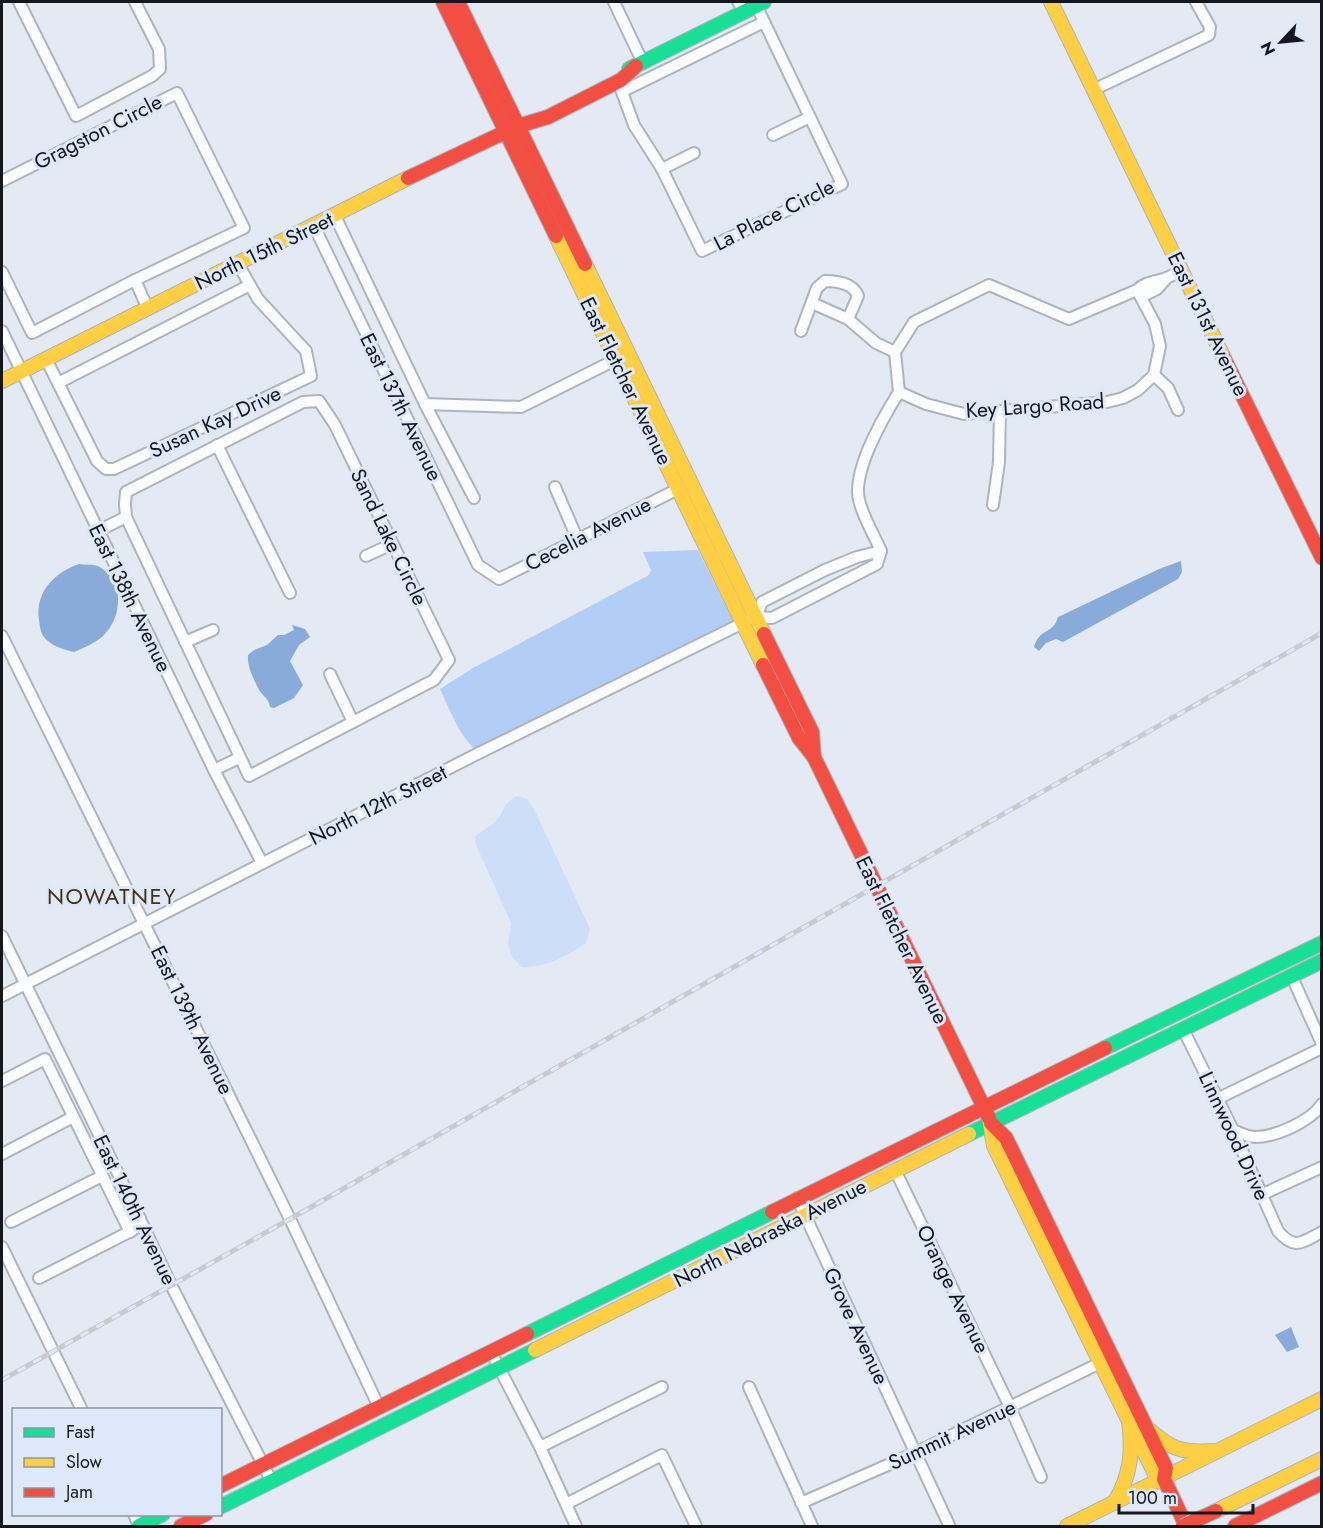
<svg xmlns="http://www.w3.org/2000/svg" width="1323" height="1528" font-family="Jost,sans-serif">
  <rect width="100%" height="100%" fill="#e3eaf4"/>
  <!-- green -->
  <path fill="#ccdef8" d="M517,796L527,799L535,811L590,929L586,943C567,956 545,968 522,967L512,957L508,943L511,923L476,845L475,837C481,830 489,828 495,822C506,811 500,805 517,796Z"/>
  <!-- forest -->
  <path fill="#b2cef7" d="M698,550L733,621L476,750C458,734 450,710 440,689L473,668L649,575L651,570L643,552Z"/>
  <!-- water -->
  <g fill="#89abda">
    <path d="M1181,561L1182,572L1178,579L1063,642L1056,639L1046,643L1039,651L1034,647C1040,627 1053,635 1058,617L1159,569Z"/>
    <path d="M79,564C85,565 92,564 98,566C125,580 123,617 103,636C95,643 84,648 74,652C66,650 54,647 48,641C41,636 40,628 39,620C35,592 54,573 79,564Z"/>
    <path d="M292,625L305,629L310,637L299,645L290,661L303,685L294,698L274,708L270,707C269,699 263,696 259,690C254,680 247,667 248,655L254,650L267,645L278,635H284L294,630Z"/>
    <polygon points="1291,1327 1299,1347 1287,1352 1275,1335"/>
  </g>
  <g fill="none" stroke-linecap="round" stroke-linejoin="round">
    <!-- street casing -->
    <g stroke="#aeb4bb" stroke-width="14">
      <g id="street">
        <polyline points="19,2 76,116 152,76 160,69 159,49 135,2"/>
        <polyline points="614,2 643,63"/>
        <polyline points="738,2 744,11"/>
        <polyline points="618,81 634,125 662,169 702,251 842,184 756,5"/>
        <polyline points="1093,90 1209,35 1210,27 1196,2"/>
        <polyline points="623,91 764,22"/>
        <polyline points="773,135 810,117"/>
        <polyline points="662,169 694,153"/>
        <polyline points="2,181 177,93 244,228 135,280 32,333 2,272"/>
        <polyline points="335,216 425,404 474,498"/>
        <polyline points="314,226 478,565 499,579 678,489"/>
        <polyline points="135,280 148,309"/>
        <path d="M1137,290L1155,324L1160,346L1154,375L1138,390L1123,398L1107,402L964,414L926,404L899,392L895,352L914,322L989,285L1069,319L1137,290C1145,282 1154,282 1164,279C1170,277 1176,273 1182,270"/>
        <polyline points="1141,297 1157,289 1166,279"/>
        <polyline points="812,303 848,319"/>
        <polyline points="2,331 214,770 262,863"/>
        <path d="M801,331L817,288L825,281C837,281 853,283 858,296L848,319L876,343L895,352"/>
        <polyline points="46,359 97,461 106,469 114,469 311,376 306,351 258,299 238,264"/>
        <polyline points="1154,375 1168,388 1178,410"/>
        <polyline points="58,383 250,285"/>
        <polygon points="319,401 335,425 449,660 434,680 249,776 126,517 125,504 126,492 303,402"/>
        <polyline points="425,404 521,407 627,354"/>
        <polyline points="217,445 290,593"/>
        <polyline points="555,487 577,538"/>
        <polyline points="993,505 999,462 1000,411"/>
        <polyline points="98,531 126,517"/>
        <polyline points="366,556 392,544"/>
        <path d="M756,617L772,618L877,564L881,551C874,535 863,517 859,500C852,471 884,416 899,392"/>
        <polyline points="756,617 762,602 825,570 857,557 881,551"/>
        <polyline points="2,636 290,1219 379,1407"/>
        <polyline points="185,642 213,630"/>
        <polyline points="330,674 353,722"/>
        <polyline points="214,770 239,758"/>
        <polyline points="2,936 131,1200 171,1285 272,1482"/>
        <polyline points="1292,977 1322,1044"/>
        <polyline points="2,996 479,753 747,621"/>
        <path d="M1183,1029L1233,1130L1278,1231C1295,1251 1302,1242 1322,1232"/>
        <polyline points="2,1081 45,1059 130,1232"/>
        <polyline points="1217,1099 1322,1048"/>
        <path d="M1233,1130C1240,1133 1247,1137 1255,1137C1276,1137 1311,1121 1322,1104"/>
        <polyline points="2,1154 73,1117"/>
        <polyline points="895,1170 1010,1407 1041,1477"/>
        <polyline points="1263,1194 1322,1167"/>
        <polyline points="797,1198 949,1525"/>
        <polyline points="11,1222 102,1176"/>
        <polyline points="2,1247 82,1410"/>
        <polyline points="39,1278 133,1230 140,1218 120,1212"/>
        <polyline points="491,1352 540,1447 576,1526"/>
        <polyline points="749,1387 812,1526"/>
        <polyline points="540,1447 662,1387"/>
        <polyline points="801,1503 915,1453 1100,1363"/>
        <polyline points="566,1504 662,1455 696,1526"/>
        <polyline points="134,1514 139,1526"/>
      </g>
    </g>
    <!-- fast casing -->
    <g stroke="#aeb4bb" stroke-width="16">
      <g id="fast">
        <polyline points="629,69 764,2"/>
        <polyline points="1105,1048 1322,943"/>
        <polyline points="969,1134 1322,961"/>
        <polyline points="527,1334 772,1212"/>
        <polyline points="220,1507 535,1350"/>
        <polyline points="139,1526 163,1514"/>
      </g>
    </g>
    <!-- slow casing -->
    <g stroke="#aeb4bb" stroke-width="16">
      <g id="slow">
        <polyline points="1051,2 1223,356"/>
        <polyline points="556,236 763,665"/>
        <polyline points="585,264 764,634"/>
        <polyline points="2,381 408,178"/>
        <polyline points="989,1118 994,1146 1155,1474 1164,1479"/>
        <polyline points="535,1350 969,1134"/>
        <path d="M1146,1427C1170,1449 1181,1453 1213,1451"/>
        <path d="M1114,1503C1131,1476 1133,1451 1129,1420"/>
        <polyline points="1216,1511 1322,1459"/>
        <polyline points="1067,1526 1322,1399"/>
      </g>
    </g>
    <!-- jam casing -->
    <g stroke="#aeb4bb" stroke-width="16">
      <g id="jam">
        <polyline points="443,2 556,236"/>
        <polyline points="458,2 585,264"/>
        <polyline points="408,178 518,126 548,117 621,80 636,66"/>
        <polyline points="1223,356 1322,558"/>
        <polyline points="764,634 812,732 814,757"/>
        <polyline points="763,665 799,738 814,757 989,1118"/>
        <polyline points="991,1123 1006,1138 1166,1468 1164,1479 1186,1526"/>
        <polyline points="772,1212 1105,1048"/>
        <polyline points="220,1486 527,1334"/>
        <polyline points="181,1526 206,1514"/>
        <polyline points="1235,1526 1322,1483"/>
      </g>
    </g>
    <!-- street -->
    <use href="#street" stroke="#fbfcfd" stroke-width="10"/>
    <!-- fast -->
    <use href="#fast" stroke="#16e098" stroke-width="14"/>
    <!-- slow -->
    <use href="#slow" stroke="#ffcf43" stroke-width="14"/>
    <!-- jam -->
    <use href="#jam" stroke="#f24e42" stroke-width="14"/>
    <!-- rail casing -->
    <g stroke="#c8cacd" stroke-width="5">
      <polyline id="rail" points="2,1380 290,1219 1322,633"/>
    </g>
    <!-- rail -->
    <use href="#rail" stroke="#dde9fa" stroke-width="3" stroke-dasharray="9" stroke-linecap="butt"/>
    <!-- jam-bridge casing -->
    <g stroke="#aeb4bb" stroke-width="16" stroke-linecap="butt">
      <polyline id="jam-bridge" points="1183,1526 1216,1511"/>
    </g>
    <!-- jam-bridge -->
    <use href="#jam-bridge" stroke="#f24e42" stroke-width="14"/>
  </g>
  <g text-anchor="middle" stroke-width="6" stroke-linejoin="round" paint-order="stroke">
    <!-- street labels -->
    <g font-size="21" fill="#14181e" stroke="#dde9fa">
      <text transform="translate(98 132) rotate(-27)" y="7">Gragston Circle</text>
      <text transform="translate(774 215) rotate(-27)" y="7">La Place Circle</text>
      <text transform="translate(264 251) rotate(-26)" y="7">North 15th Street</text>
      <text transform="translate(1208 324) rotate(64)" y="7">East 131st Avenue</text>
      <text transform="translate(626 381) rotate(64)" y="7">East Fletcher Avenue</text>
      <text transform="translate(1035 406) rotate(-4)" y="7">Key Largo Road</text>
      <text transform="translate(401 407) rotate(64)" y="7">East 137th Avenue</text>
      <text transform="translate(215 422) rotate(-25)" y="7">Susan Kay Drive</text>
      <text transform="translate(588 534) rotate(-27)" y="7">Cecelia Avenue</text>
      <text transform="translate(389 537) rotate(64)" y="7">Sand Lake Circle</text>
      <text transform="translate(130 598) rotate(64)" y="7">East 138th Avenue</text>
      <text transform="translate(378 805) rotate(-27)" y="7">North 12th Street</text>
      <text transform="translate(902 940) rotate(64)" y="7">East Fletcher Avenue</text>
      <text transform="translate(192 1020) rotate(64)" y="7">East 139th Avenue</text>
      <text transform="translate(1234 1136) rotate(65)" y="7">Linnwood Drive</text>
      <text transform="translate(135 1210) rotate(64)" y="7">East 140th Avenue</text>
      <text transform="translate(770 1233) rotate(-27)" y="7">North Nebraska Avenue</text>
      <text transform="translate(953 1289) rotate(64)" y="7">Orange Avenue</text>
      <text transform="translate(856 1326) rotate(65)" y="7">Grove Avenue</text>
      <text transform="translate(952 1435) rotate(-25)" y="7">Summit Avenue</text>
    </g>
    <!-- neighbourhood labels -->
    <g font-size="22" letter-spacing="1.5" fill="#47310c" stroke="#dde9fa">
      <text x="112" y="904">NOWATNEY</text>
    </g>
  </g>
  <!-- border -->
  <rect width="1323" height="1528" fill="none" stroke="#14181e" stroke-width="6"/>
  <!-- legend -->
  <rect x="12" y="1408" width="210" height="108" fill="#dde9fa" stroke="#8d95a2" stroke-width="1.5"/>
  <rect x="24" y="1428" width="30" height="9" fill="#16e098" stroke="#8d95a2" stroke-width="1.5"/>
  <text x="66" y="1438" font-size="18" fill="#14181e">Fast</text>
  <rect x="24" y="1458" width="30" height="9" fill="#ffcf43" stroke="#8d95a2" stroke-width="1.5"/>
  <text x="66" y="1468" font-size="18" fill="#14181e">Slow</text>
  <rect x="24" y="1488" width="30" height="9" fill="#f24e42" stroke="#8d95a2" stroke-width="1.5"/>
  <text x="66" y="1498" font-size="18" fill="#14181e">Jam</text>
  <!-- north arrow -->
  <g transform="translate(1281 42) rotate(244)" stroke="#dde9fa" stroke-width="4.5" paint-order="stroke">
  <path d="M0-4.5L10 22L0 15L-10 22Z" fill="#14181e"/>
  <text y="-9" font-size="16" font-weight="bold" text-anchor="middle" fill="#14181e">N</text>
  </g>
  <!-- scale -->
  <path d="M1119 1504v9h134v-9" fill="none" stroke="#14181e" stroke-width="3"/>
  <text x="1128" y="1504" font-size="18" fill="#14181e" stroke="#dde9fa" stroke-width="4.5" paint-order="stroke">100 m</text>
</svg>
